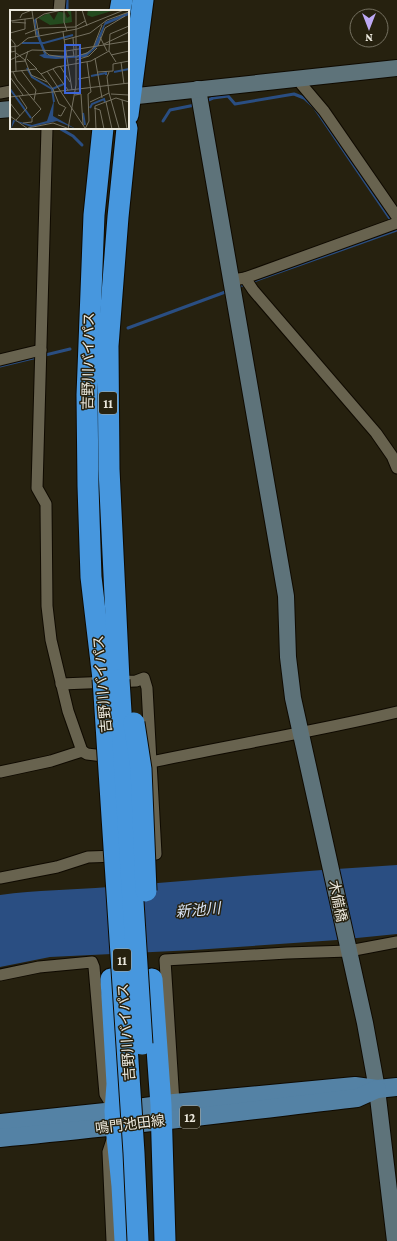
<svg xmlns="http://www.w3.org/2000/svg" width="397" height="1241" font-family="'Crimson Pro','Noto Sans JP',serif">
  <rect width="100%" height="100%" fill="#26210f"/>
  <!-- water -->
  <path fill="#2a4e82" d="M397,865V934L337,940L194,950L50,957L0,967V895C36,890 73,890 109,887C205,879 301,871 397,865Z"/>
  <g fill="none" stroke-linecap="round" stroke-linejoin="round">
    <!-- stream -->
    <g stroke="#2a4e82" stroke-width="3">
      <polyline points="67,11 67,0"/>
      <polyline points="206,101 213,98 228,96 235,104 294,94 304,98 314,107 397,229"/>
      <polyline points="163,121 170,110 195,105"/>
      <polyline points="59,128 73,136 82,145"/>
      <polyline points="237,287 397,230"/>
      <polyline points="128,328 228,291"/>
      <polyline points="0,366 70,349"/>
    </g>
    <!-- street casing -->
    <g stroke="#0f0a00" stroke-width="13">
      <g id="street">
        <polyline points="59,11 60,0"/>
        <polyline points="301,79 302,85 324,111 397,217"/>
        <polyline points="0,93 11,91"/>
        <polyline points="47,128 37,488 46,504 47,606 51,640 68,711 82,751"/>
        <polyline points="245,278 253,290 376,433 392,456 397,468"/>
        <polyline points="239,279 245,278 397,223"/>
        <polyline points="0,360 41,350"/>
        <polyline points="61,684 136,681 144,678 147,688 156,854 141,855"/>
        <path d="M144,761L151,762C233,745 316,731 397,712"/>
        <polyline points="0,772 51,761 82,751 87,754 112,757"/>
        <polyline points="0,878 57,867 88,857 118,856"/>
        <polyline points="0,975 39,967 92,962 94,967 105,1094 113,1107"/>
        <polyline points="174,1103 165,960 287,953 349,951 397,942"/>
        <polyline points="112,1241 108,1152 112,1140"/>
      </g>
    </g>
    <!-- secondary casing -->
    <g stroke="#0f0a00" stroke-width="18">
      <g id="secondary">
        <polyline points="198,89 286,596 288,657 293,698 365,1023 377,1089 395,1241"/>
        <polyline points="128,97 397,68"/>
        <polyline points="0,110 11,109"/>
      </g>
    </g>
    <!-- primary casing -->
    <g stroke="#0f0a00" stroke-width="20">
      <g id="primary">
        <polyline points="0,1123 115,1111 174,1103 355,1086 377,1089 397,1087"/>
        <path d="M0,1138C119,1127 238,1112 357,1098L377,1089"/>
      </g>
    </g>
    <!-- highway casing -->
    <g stroke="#0f0a00" stroke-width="23">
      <g id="highway">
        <polyline points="120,11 122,0"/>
        <polyline points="128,115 143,0"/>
        <polyline points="103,128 94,215 87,395 88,486 91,577 103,679"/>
        <polyline points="119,680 109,469 108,346 118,217 127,128"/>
        <polyline points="111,979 117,1084 115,1111 116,1127 122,1186 125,1241"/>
        <polyline points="152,979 161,1105 165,1241"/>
      </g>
    </g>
    <!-- street -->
    <use href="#street" stroke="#68634f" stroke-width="11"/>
    <!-- secondary -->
    <use href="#secondary" stroke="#5e737a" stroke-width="16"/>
    <!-- primary -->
    <use href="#primary" stroke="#5482a5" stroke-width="18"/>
    <!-- highway -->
    <use href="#highway" stroke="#4797de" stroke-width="21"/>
    <!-- highway-bridge casing -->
    <g stroke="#0f0a00" stroke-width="23" stroke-linecap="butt">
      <g id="highway-bridge">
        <polyline points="103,679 134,1153 138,1241"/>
        <polyline points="119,680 142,1044"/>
        <polyline points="134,723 141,769 146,891"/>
      </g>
    </g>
    <!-- highway-bridge -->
    <use href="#highway-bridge" stroke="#4797de" stroke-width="21"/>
  </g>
  <g text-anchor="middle" stroke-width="3" stroke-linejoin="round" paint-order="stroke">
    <!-- shield labels -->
    <g fill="#26210f" stroke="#b0ac9f" stroke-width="1">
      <rect x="99" y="392" width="18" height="22" rx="3"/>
      <rect x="113" y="949" width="18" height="22" rx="3"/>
      <rect x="180" y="1106" width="20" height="22" rx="3"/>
    </g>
    <g font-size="13" font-weight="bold" fill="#ebe8dd">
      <text x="108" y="408">11</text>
      <text x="122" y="965">11</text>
      <text x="190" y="1122">12</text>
    </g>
    <!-- street labels -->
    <g font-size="14" fill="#ebe8dd" stroke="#26210f">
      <text transform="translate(88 361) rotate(-89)" y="5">吉野川バイパス</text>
      <text transform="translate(102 684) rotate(-95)" y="5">吉野川バイパス</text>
      <text transform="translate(338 901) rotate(78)" y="5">木備橋</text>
      <text transform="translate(126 1032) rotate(-94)" y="5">吉野川バイパス</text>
      <text transform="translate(130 1124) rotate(-7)" y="5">鳴門池田線</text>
    </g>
    <!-- water labels -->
    <g font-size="15" font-style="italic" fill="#d8e3f4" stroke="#26210f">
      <text transform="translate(198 910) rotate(-5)" y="5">新池川</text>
    </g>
  </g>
  <!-- overview -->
  <g transform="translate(10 10)">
    <rect width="119" height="119" fill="#26210f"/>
    <path d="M61,0L62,12L57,13L40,15L28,8L39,3L44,10L48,2H51L55,3L57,8L60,6L57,1ZM78,0H105L82,7L77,5Z" fill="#244b1f"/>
    <path d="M119,2V5L95,15L88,36L76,47L46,49L34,48L29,45L34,44L26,24L24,10L26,8V17L37,45L68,46L82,40L95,12ZM44,90L43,106L66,119L47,111L21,117L5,111L1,119L3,110L22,115L37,111Z" fill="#2a4e82"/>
    <path fill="none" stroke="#2a4e82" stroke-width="2" d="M12,33H34L63,25M17,58L22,67L42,79L44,92M104,62L119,59M81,66L96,63V65M0,79L21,108M42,79L54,74M80,98L82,94L94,89L95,92M73,103L75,115"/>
    <path fill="none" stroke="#757161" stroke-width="1" d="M54,0V12L57,21M72,0L77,16M22,1L26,26M10,8L12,4L22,0M0,11L23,8M2,12L16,13M53,22L62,80M0,23L15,19V9M15,24L30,18L65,17L75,11M29,25L26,9L34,4L52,0M90,27L97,41M0,28L5,34L6,61M63,28L64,40M0,30L1,42L6,41M54,30L80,23L97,10L119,2M94,34L119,22M88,36L95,18L115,6M0,37L8,36L18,28L67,19L114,0M34,41L39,45L52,47L64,46L63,40M99,41L106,52M6,43L15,50L21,65L37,72M101,45L119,41M67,46L77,43L83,38L92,15M85,48L92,88M17,49L27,59M0,50L22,40L56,41L119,31M66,50L79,46L87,38M5,52L15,51L18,41M111,52L114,74M50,56L60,72M43,59L58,80M11,60L26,80L24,90M37,61L75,118M0,62L26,59L31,64L47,57L81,51L99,41L100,24L119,16M3,62L7,70L31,99L22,108V112L13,113M88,62L103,61V54L119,51M99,62L97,67L99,83L109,118M31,64L43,79L49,94L55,97M0,67L13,85M68,69L80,67M101,84L119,85M65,85L71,84L73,115M0,87L119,73M112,90L117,119M80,92L99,83M96,92L102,119M0,93L10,106M84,98L90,100L94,119M48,105L51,106L56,97M0,106L18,119M6,110L17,98L9,86M18,118L43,113L57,118M41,119H56M58,119L66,75V0M75,119L79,111L78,84L81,82L77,52M86,119L85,96L106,88L119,92"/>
    <path fill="#3c65d9" fill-opacity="0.15" stroke="#3c65d9" stroke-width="2" d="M55,35H70V83H55Z"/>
    <rect width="119" height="119" fill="none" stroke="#ebe8dd" stroke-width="2"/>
  </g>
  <!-- north arrow -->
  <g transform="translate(369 28) rotate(180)"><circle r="19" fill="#26210f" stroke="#757161"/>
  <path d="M0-3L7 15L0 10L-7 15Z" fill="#bea9f5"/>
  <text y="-6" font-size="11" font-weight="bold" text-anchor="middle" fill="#ebe8dd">N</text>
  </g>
</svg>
